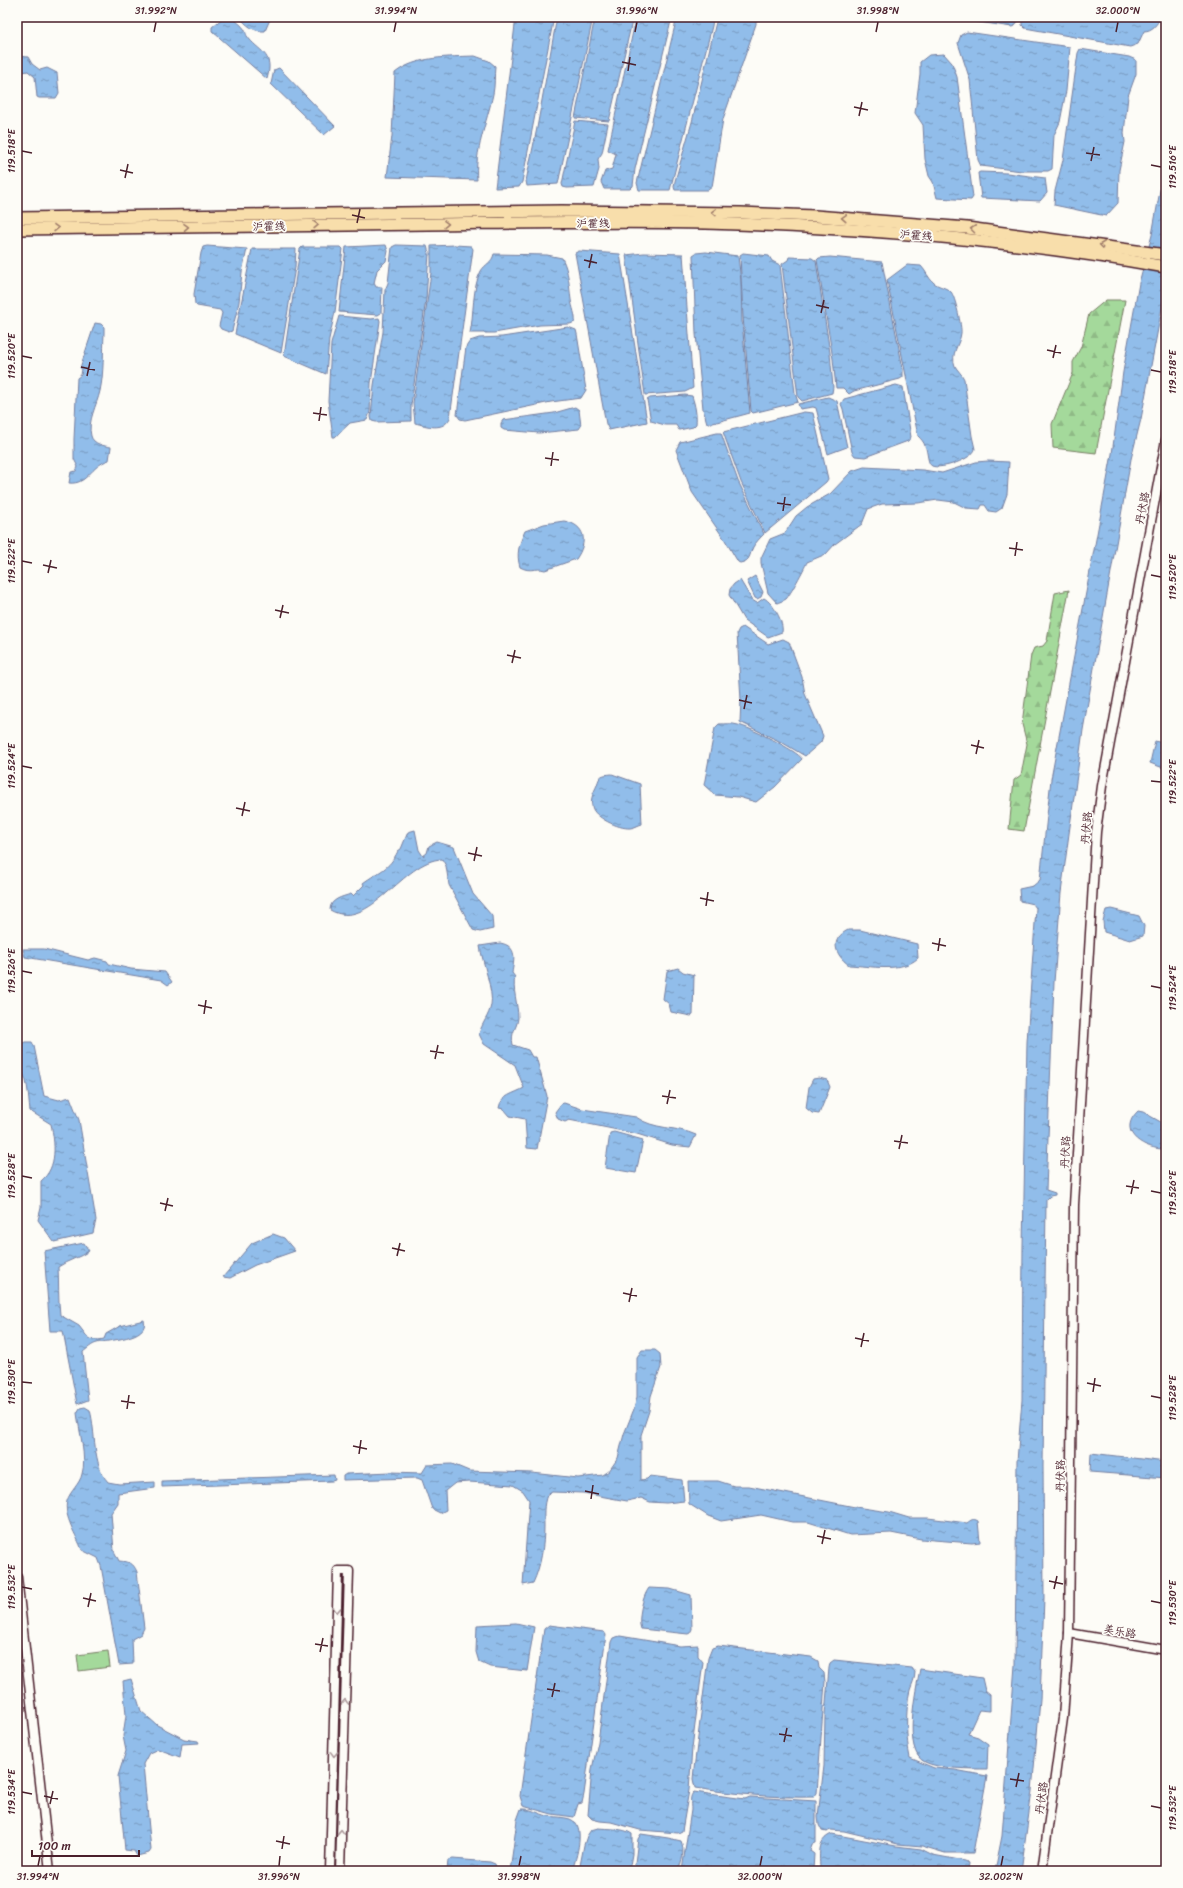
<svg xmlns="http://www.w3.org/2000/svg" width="1183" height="1888" font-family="Sriracha,'LXGW WenKai TC',sans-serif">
  <defs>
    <pattern id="forest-firs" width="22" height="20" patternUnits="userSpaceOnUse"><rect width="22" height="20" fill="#a4d99b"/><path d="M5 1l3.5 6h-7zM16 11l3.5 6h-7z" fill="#8fba86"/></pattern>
    <pattern id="water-ripples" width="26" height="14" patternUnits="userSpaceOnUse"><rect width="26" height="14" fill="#91bdea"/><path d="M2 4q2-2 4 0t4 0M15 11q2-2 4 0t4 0" fill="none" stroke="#7899be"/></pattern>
  </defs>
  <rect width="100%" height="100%" fill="#fdfcf7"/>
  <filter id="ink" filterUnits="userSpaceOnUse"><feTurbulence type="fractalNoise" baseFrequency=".025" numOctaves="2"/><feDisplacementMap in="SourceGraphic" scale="8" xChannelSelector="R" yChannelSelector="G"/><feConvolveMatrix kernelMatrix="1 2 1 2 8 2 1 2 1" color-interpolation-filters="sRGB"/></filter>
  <g filter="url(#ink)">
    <!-- forest -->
    <g fill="url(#forest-firs)" stroke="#777c63">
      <polygon points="1106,300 1125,300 1096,453 1053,448 1052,424 1073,373 1073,362 1081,347 1089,314"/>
      <polygon points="1069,590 1024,831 1009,829 1014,780 1021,775 1027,744 1022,724 1031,655 1034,648 1043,646 1047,641 1055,593"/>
    </g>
    <!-- pitch -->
    <polygon fill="#a4d99b" stroke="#777c63" points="108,1651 110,1667 79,1671 77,1655"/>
    <!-- water -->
    <g fill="url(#water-ripples)" stroke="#757e9e">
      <path d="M224,17H231C236,21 242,25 245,30C245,31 247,36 247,36C258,52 275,52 267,79L212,31V27Z"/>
      <path d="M239,17H271L265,31C253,32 247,25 239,17Z"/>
      <polygon points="516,17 554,17 522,182 519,187 495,188"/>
      <polygon points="559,17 590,17 592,22 558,184 527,186 526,181 537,128 556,22"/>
      <polygon points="595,17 633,17 609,121 575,118"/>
      <polygon points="636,17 672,17 635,169 633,186 630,189 604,189 601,182 605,171 612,169 616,154 608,150"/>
      <polygon points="677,17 709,17 713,19 712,26 670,190 639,190 637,183"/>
      <polygon points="945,17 1019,17 1016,25 1012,27"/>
      <path d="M1022,17H1160C1158,24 1152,31 1144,31L1138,44L1130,47L1025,28L1022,25Z"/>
      <polygon points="735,18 754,18 756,20 756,24 723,119 712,187 708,190 675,190 674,187 675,181 692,122 716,22 721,19"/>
      <polygon points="967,32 1070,47 1066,91 1060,122 1054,135 1052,169 1048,171 1022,171 981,166 978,160 970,80 958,43 961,35"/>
      <polygon points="1080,49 1129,57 1136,60 1136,74 1128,96 1124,133 1125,142 1119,170 1118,203 1106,216 1054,205 1055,191 1063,160 1078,53"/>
      <polygon points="944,54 952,63 957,77 973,197 971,200 937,198 933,182 929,176 925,159 923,125 915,113 920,74 920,62 929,55"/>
      <polygon points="17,56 28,57 32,64 40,70 47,68 57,73 59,93 56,98 39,98 37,97 35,77 28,71 17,73"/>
      <path d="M475,56L489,61L495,66C494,76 495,85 493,94C487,122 474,152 477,180L387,177L392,136L395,73C416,56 449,57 475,56Z"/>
      <polygon points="279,68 335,126 324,135 271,84 274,70"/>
      <polygon points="575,121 608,124 602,153 598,159 599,169 594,187 567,188 563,187 562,184"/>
      <polygon points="1166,157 1166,286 1141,419 1131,459 1083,730 1061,893 1054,982 1046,1190 1055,1193 1055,1195 1050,1196 1046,1200 1043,1466 1044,1598 1040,1700 1032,1791 1021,1871 995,1871 1002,1836 1015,1665 1017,1461 1022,1400 1023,1246 1027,1042 1036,908 1033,904 1020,901 1019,889 1033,886 1040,880 1051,779 1112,454 1123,372 1139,283 1152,235"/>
      <polygon points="980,172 1007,173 1045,178 1047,193 1040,201 981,198 978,173"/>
      <polygon points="386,245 388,251 386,261 377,270 374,283 376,287 382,287 381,313 378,315 339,312 346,247"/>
      <polygon points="396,245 427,246 429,253 426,299 411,405 411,421 376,422 372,421 371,417 374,385 383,332 385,290 388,283 392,247"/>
      <path d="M455,245L471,246L473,249L450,418C443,432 427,426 415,423L413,403L431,273V246Z"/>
      <polygon points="207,246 247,249 242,272 239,302 232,331 229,332 221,329 219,326 222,313 220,310 197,306 195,304 194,294 201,253 203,247"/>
      <polygon points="302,247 341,247 343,249 335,312 329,339 326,374 284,356 300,249"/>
      <polygon points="252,249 296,249 295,267 281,353 235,334"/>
      <polygon points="579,251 620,254 647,422 609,430 606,424 575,253"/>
      <polygon points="706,252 738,256 741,281 742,321 750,413 713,423 707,423 703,409 696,334 693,255 696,253"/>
      <polygon points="644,253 683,254 693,388 685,392 645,395 626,255"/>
      <polygon points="743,253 769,256 772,261 780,265 795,393 798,402 753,413 751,411 743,317 740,255"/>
      <path d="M494,254L547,255L562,258C569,272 569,285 571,300C572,307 576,316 575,322L570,324L540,325L494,333H470C474,315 472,287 481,271C485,264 492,263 494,254Z"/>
      <polygon points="789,257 812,258 816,261 830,353 833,387 832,393 802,401 798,397 782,264 788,260"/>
      <polygon points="830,257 882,262 903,369 903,377 900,379 854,391 849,394 843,388 836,388 833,359 817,260 819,258"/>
      <path d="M907,265L921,266C926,271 928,278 934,283C939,287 946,287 951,292C955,296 962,327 961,333C960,344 950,354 955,366C957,370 962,374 964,379L972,436L975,449C973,459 941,470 932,466C927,464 928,451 925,446C924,442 921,439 918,436L887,280Z"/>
      <polygon points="339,316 371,319 379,318 380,321 371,383 370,412 367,420 350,423 335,437 333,437 328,401 331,344"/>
      <path d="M95,323L101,324L104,327V333C103,352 104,373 100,391C97,405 87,421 91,436C93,444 104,446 111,447L109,460C90,466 88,485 69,483L71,472L76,471L78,467L74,459V439L77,378L81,375L82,369L80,368Z"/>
      <polygon points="568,327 576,330 577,334 586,390 581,398 551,402 465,420 460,419 457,415 466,347 470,341 479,338 502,337"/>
      <polygon points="896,385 903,387 911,437 908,441 865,457 855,456 852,452 843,409 841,404 844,399"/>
      <path d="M685,395L692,396C695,405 697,415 696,424L693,427L679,430L676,425H665L651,421L647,400L650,398Z"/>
      <polygon points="828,397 837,401 847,447 828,454 816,408 813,407 800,409 798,404"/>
      <polygon points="575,407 579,410 581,426 579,429 539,433 504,430 501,428 501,423 503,420 554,413"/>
      <polygon points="804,412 813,413 828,479 826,482 765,533 741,482 723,432"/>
      <path d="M717,433H721L738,481L764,534C760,538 756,542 753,547C749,555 751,561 740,563L738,562L725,540L692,492L676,450L680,442Z"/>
      <path d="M988,461L1009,462L1007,494L1002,508L996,512L989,511L985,505H982L980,509L966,508L954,502L938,500L918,503L882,504L868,509L862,524L835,544L826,554L807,562C804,569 790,595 786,599C783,601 779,602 777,603L768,593L761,563V558L770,539L785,533L796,516L807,507L830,494L852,471L864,467L923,470L942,473L976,462Z"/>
      <path d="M564,521C586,525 588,542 576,559L545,570C535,567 531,573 520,567C516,554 519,544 525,531L544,524Z"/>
      <polygon points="755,576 763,592 761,597 757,599 755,598 747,581"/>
      <path d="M740,580L752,600L757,603L764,598C773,603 784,622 782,632L768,637L744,620L729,595L730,589L734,584Z"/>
      <polygon points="743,627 768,644 783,639 789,642 802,677 805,694 823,736 821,742 805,756 783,743 740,722 741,700 737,633 739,629"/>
      <path d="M719,724C725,724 732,723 738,725C749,727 798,751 802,759L775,787L756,802L738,797L715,795L704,785L714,733L715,728Z"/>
      <polygon points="1155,741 1166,744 1166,769 1150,763"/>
      <path d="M612,774L640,784L642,824C638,825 634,828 630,828C619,829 593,817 592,806C590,798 594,792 597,785C600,775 601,775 612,774Z"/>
      <path d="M415,830L419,850L423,856L427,853L429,846L437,842L454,847L473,894L492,916L493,929L480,932L473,930L449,885L446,866L442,859C403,860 370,933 330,910C330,899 342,897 351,894L353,896L364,885L363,883C379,871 389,870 398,851L401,849L408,832Z"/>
      <polygon points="1111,909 1139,916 1144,926 1143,936 1130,940 1104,932 1103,921 1106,910"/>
      <path d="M848,930H860L917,944L918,958C902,973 869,966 849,965C834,954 830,939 848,930Z"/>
      <path d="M500,943C518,946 514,960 512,973L515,977C512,989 518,1004 518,1018C517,1029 510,1032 513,1045L528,1050L532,1057H536L547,1096L537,1149L527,1148L525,1119L510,1116L504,1109L499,1108C501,1095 514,1094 524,1088L515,1065L484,1044L479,1034C482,1023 489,1016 491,1005C494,992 482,961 480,946Z"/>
      <polygon points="23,949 44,949 88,960 95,958 107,961 109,964 131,969 165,972 172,982 168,985 161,980 25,957"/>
      <polygon points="678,968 683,972 694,975 693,1015 691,1016 671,1012 669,1004 663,999 667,971"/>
      <path d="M25,1042H32L34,1046L44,1096L59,1100L70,1097L79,1120L96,1220L93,1233L54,1242L38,1220L41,1208V1181C58,1167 55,1143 51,1124L30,1111C28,1097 29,1075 17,1066V1046Z"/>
      <polygon points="819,1078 827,1080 830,1087 819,1114 812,1113 806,1108 809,1087 813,1079"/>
      <path d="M564,1103L582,1109L636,1117C654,1130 676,1126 696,1135L690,1147L672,1145L637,1134L569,1120L565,1122L558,1119L555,1112L561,1104Z"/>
      <path d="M1138,1111L1143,1112L1166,1125V1144L1161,1149C1141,1147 1117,1131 1138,1111Z"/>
      <polygon points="614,1132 643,1140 636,1173 605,1168 610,1133"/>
      <polygon points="273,1234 284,1238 295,1251 255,1265 230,1278 223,1277 252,1243"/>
      <path d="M84,1243L89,1251C79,1258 68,1260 58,1267C59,1283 58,1298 60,1315L79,1326L89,1339L98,1340L104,1339L106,1334L120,1326L144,1320C150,1339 107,1340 97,1343C92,1344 87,1349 83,1352L88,1400L77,1404L63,1331H50L44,1251Z"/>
      <path d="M642,1350H655L660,1354L661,1367L651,1396L649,1411L641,1435V1480L647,1479L650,1476L682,1480L684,1501L666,1503L650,1502L641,1498L627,1501L583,1493L552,1492L547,1495C543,1505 544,1515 544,1526C544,1545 541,1566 533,1583L523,1585L529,1500L523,1491L513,1485L469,1482L455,1483L445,1491L446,1510L440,1513L432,1509L422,1480L417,1478L343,1480V1476L346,1474L391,1472L422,1473L427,1465L452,1464L469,1471L532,1473L578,1478L603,1475L609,1471L618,1458L624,1434L634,1409L637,1397V1357Z"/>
      <path d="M85,1407L90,1410C96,1432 92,1464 108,1482L119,1484L155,1482V1488L118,1493V1503L111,1513L114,1551L119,1561C129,1562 133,1562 137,1572L144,1628L141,1634L132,1639L133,1664L119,1665L101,1566L98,1558L82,1550C77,1536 63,1516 67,1501C70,1491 80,1484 82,1474C87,1458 79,1430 77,1413L80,1408Z"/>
      <polygon points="1091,1453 1166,1462 1166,1478 1090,1472"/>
      <polygon points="334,1475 335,1480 332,1481 162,1487 162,1481"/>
      <path d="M688,1481H718L734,1486H749L855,1507L889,1512L909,1518H928L967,1523C971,1520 973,1518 978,1521L980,1542L972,1543L921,1539L891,1533L850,1535L808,1522H792L761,1515L721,1521L708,1516L689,1504Z"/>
      <path d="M649,1588L670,1589L691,1595L692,1629L690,1633L688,1634L641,1629C637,1620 643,1595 649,1588Z"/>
      <polygon points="516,1623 534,1627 527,1671 490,1667 479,1662 476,1652 477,1625"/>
      <polygon points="549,1625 604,1632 606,1635 584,1794 582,1803 578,1804 574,1817 552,1814 523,1806 520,1796 544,1629"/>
      <polygon points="620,1636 680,1646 698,1645 698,1656 703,1662 692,1748 689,1790 682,1831 678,1833 640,1830 611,1822 600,1821 592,1819 588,1815 592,1769 598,1742 611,1642 613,1638"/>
      <path d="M718,1646L811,1657L818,1661L819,1668L824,1673L825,1682L817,1793L814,1797C774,1798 734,1794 695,1788L693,1779L694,1769L708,1658L712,1648Z"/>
      <path d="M834,1660L912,1668L915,1672C915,1679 912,1684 910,1690C905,1709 906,1740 910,1758L934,1768L955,1770L987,1776L973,1853H945L922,1846L898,1844L844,1831L831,1830L826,1832L822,1831L819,1825L818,1816L824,1766L825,1714L829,1668L830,1663Z"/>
      <path d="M920,1669L982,1678L985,1691L990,1695V1711L979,1710L968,1734L978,1737L988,1744L987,1769C972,1769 938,1769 925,1762C902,1752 916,1689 920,1669Z"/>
      <polygon points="131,1679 141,1711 157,1725 184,1739 198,1741 199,1743 182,1744 180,1757 158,1749 149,1753 143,1764 151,1850 149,1853 137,1856 134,1851 125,1850 118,1776 126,1751 123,1736 126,1715 123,1681"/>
      <path d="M694,1792L745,1799L750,1797L816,1801V1843L812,1844L810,1851L814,1854L813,1871H682L691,1810C691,1803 689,1796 694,1792Z"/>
      <path d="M521,1809C530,1808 539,1814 548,1816C555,1817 563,1817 570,1819C587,1826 576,1858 572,1871H510L517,1820Z"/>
      <path d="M598,1828C608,1829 624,1828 632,1834V1854L629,1871H579L584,1845L587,1836L591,1830Z"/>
      <path d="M641,1834L668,1838L681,1841C685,1850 682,1863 678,1871H634L638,1839Z"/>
      <path d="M832,1834L896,1846L921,1849L933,1855L965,1861L969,1863L968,1871H820C820,1856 816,1840 832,1834Z"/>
      <polygon points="453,1859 490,1862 495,1864 497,1871 447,1871 448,1860"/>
    </g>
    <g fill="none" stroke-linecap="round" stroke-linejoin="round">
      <!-- secondary casing -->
      <g stroke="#4a1f2b" stroke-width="11">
        <g id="secondary">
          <polyline points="17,1577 50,1871"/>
          <polyline points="1069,1633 1166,1650"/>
          <polyline points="330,1871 338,1571 349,1571 340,1871"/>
          <polyline points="1042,1871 1063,1718 1069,1633 1074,1205 1096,832 1102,786 1166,440"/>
        </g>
      </g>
      <!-- highway casing -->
      <g stroke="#4a1f2b" stroke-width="14">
        <g id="highway">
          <polyline points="17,218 561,211 741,213 815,216 967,228 1166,255"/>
          <path d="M17,229C154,227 291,226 428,224C520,223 613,221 706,223C860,227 1014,240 1166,267"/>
        </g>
      </g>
      <!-- secondary -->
      <use href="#secondary" stroke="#fdfcf7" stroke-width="8"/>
      <!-- highway -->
      <use href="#highway" stroke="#f8deab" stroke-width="11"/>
    </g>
    <!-- one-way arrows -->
    <defs><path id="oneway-chevron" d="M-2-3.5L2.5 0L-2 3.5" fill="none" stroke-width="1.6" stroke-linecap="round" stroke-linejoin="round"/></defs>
    <g stroke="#a17e6b">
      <use href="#oneway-chevron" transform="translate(714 212) rotate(-179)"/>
      <use href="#oneway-chevron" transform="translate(844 218) rotate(-176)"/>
      <use href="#oneway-chevron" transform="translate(446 224) rotate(-1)"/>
      <use href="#oneway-chevron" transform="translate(316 225) rotate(-1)"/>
      <use href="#oneway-chevron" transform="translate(186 227) rotate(-1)"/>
      <use href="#oneway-chevron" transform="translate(56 228) rotate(-1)"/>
      <use href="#oneway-chevron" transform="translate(973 229) rotate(-173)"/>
      <use href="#oneway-chevron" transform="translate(1102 245) rotate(-173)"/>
    </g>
    <g stroke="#ac999b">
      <use href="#oneway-chevron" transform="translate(337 1610) rotate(92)"/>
      <use href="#oneway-chevron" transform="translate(345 1702) rotate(-88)"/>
      <use href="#oneway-chevron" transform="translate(334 1754) rotate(92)"/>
      <use href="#oneway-chevron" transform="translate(341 1832) rotate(-88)"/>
    </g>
  </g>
  <!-- ticks -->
  <path fill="none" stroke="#4a1f2b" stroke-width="1.5" d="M154,32L156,22M394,32L396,22M635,32L637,22M876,32L878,22M1116,32L1118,22M622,62L636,65M628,71L630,57M854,107L868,110M859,116L862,102M22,151L32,153M1086,153L1100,155M1091,161L1094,147M1151,165L1161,167M120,170L133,173M125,178L128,164M352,215L365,218M357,223L360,209M584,260L597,263M589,268L592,254M816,305L829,308M821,313L824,300M1047,350L1061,353M22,356L32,358M1053,358L1056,345M81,367L95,370M1151,370L1161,372M87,376L90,362M313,413L327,415M319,421L321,407M545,458L559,460M551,466L553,452M777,503L791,505M783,511L785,497M1009,548L1023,550M1015,556L1017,542M22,561L32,563M43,565L57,568M48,573L51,560M1151,575L1161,577M275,610L289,613M280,618L283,605M507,655L521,658M512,663L515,650M739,700L752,703M744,709L747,695M971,745L984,748M976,754L979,740M22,766L32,768M1151,781L1161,782M236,808L250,811M242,816L245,802M468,853L482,856M474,861L477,847M700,898L714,901M706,906L708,892M932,943L946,946M938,951L940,938M22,971L32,973M1151,986L1161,988M198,1005L212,1008M204,1014L206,1000M430,1051L444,1053M435,1059L438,1045M662,1096L676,1098M667,1104L670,1090M894,1141L908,1143M899,1149L902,1135M22,1176L32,1178M1126,1186L1139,1188M1151,1191L1161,1193M1131,1194L1134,1180M160,1203L173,1206M165,1211L168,1198M392,1248L405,1251M397,1256L400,1243M623,1293L637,1296M629,1302L632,1288M855,1338L869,1341M861,1347L864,1333M22,1382L32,1383M1087,1383L1101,1386M1093,1392L1095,1378M1151,1396L1161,1398M121,1401L135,1403M127,1409L129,1395M353,1446L367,1449M359,1454L361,1440M585,1491L599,1494M591,1499L593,1485M817,1536L831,1539M822,1544L825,1530M1049,1581L1063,1584M22,1587L32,1589M1054,1589L1057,1576M83,1598L96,1601M1151,1601L1161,1603M88,1607L91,1593M315,1644L328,1646M320,1652L323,1638M547,1689L560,1691M552,1697L555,1683M779,1734L792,1736M784,1742L787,1728M1010,1779L1024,1781M1016,1787L1019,1773M22,1792L32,1794M44,1796L58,1799M50,1804L53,1791M1151,1806L1161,1808M276,1841L290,1844M282,1849L284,1836M38,1866L40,1856M279,1866L280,1856M519,1866L521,1856M760,1866L762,1856M1001,1866L1003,1856"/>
  <g text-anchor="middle" stroke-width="3.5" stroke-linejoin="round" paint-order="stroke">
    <!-- street labels -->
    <g font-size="11" fill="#4a1f2b" stroke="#fdfcf7">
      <text x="593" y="227">沪霍线</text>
      <text transform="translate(269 226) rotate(-1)" y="4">沪霍线</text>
      <text transform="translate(916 235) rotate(5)" y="4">沪霍线</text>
      <text transform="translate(1142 508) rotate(-79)" y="4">丹伏路</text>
      <text transform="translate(1086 828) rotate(-85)" y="4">丹伏路</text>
      <text transform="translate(1065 1152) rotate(-87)" y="4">丹伏路</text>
      <text transform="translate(1060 1476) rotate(-89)" y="4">丹伏路</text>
      <text transform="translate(1120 1631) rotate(10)" y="4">美乐路</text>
      <text transform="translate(1041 1798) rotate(-82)" y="4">丹伏路</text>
    </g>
  </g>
  <!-- margin -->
  <rect width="1183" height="1888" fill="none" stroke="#fdfcf7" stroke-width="44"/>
  <!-- scale -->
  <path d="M32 1850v6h107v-6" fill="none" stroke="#4a1f2b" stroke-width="2"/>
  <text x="38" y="1850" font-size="12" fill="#4a1f2b" stroke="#fdfcf7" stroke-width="3" paint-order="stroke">100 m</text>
  <rect x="22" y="22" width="1139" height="1844" fill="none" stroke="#4a1f2b" stroke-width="1.5"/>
  <g font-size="10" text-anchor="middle" fill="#4a1f2b">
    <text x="156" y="14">31.992°N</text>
    <text x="396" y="14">31.994°N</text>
    <text x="637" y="14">31.996°N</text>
    <text x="878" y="14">31.998°N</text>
    <text x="1118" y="14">32.000°N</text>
    <text transform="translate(11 151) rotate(-90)" y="4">119.518°E</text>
    <text transform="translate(1172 167) rotate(-90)" y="4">119.516°E</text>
    <text transform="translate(11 356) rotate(-90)" y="4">119.520°E</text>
    <text transform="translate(1172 372) rotate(-90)" y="4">119.518°E</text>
    <text transform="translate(11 561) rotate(-90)" y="4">119.522°E</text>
    <text transform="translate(1172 577) rotate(-90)" y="4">119.520°E</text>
    <text transform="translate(11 766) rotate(-90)" y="4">119.524°E</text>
    <text transform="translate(1172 782) rotate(-90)" y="4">119.522°E</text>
    <text transform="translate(11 971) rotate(-90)" y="4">119.526°E</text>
    <text transform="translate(1172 988) rotate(-90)" y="4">119.524°E</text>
    <text transform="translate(11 1176) rotate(-90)" y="4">119.528°E</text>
    <text transform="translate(1172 1193) rotate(-90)" y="4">119.526°E</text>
    <text transform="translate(11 1382) rotate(-90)" y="4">119.530°E</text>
    <text transform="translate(1172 1398) rotate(-90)" y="4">119.528°E</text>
    <text transform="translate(11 1587) rotate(-90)" y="4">119.532°E</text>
    <text transform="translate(1172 1603) rotate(-90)" y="4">119.530°E</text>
    <text transform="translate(11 1792) rotate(-90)" y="4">119.534°E</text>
    <text transform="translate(1172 1808) rotate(-90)" y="4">119.532°E</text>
    <text x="38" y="1880">31.994°N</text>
    <text x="279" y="1880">31.996°N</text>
    <text x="519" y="1880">31.998°N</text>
    <text x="760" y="1880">32.000°N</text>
    <text x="1001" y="1880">32.002°N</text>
  </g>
</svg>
